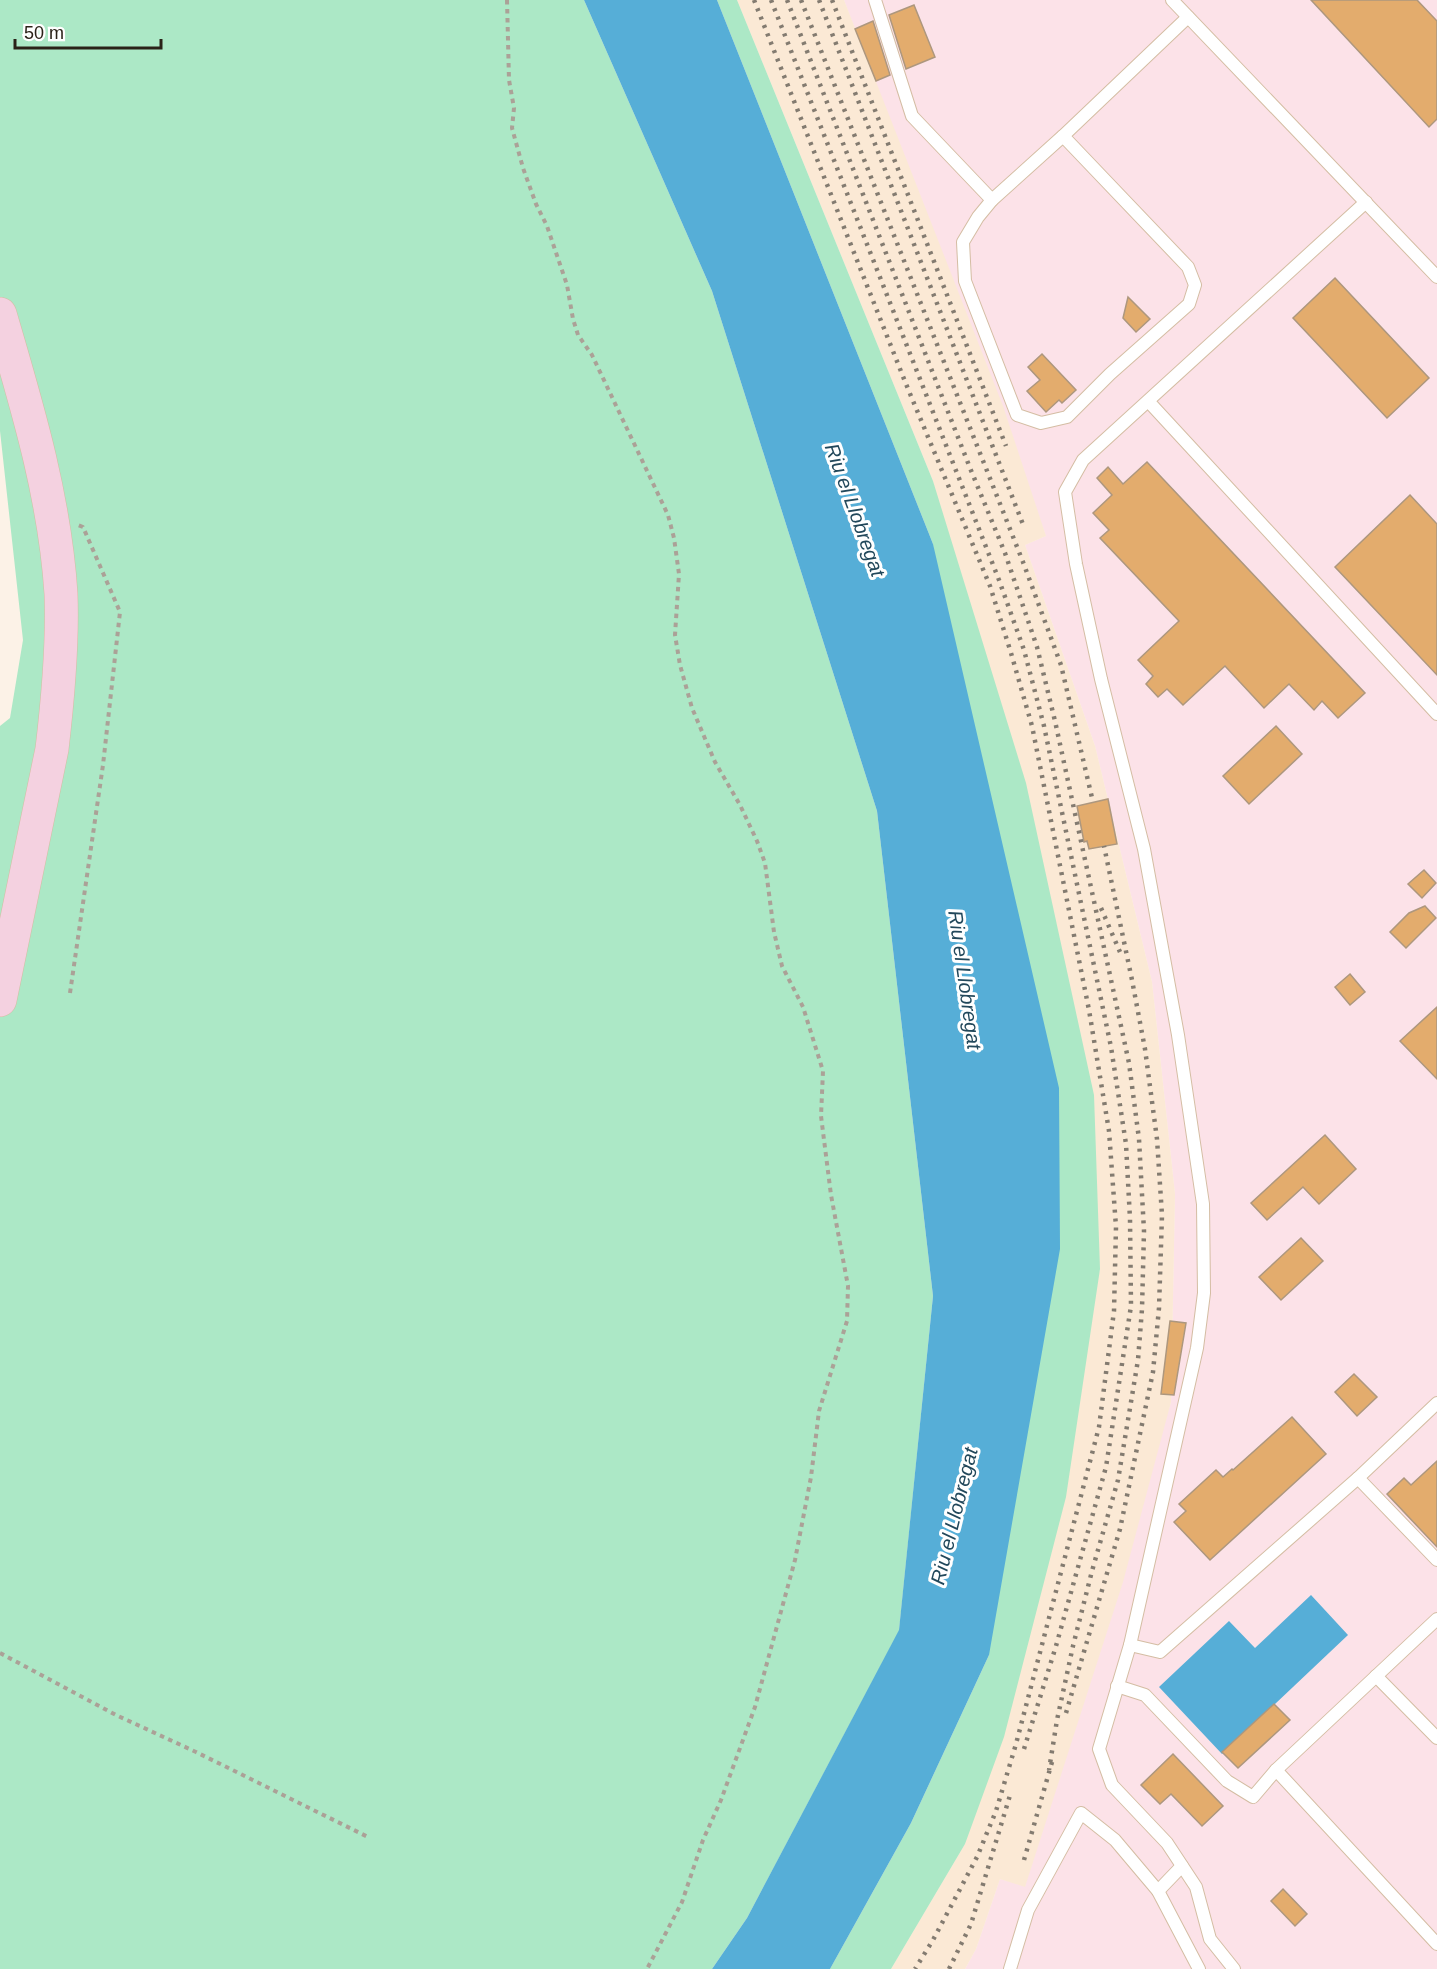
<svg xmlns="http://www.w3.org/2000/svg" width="1437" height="1969" font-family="Arial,sans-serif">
  <rect width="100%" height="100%" fill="#fcf2e7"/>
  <!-- industrial -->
  <polygon fill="#fce2e8" points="844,0 1437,0 1437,1969 965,1969 976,1949 1000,1879 1025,1886 1171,1402 1175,1194 1152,982 1095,746 1025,545 1046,536"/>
  <!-- built -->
  <polygon fill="#fbe9d5" points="737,0 844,0 1003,406 1046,536 1025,545 1095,746 1152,982 1175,1194 1171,1402 1123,1582 1025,1887 1000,1879 976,1949 965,1969 891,1969 965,1844 1100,1269 933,481"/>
  <!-- green -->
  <g fill="#ace8c6">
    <polygon points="0,0 584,0 712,291 877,811 933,1296 899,1631 747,1918 712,1969 0,1969 0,726 10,718 23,640 0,431"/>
    <polygon points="717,0 737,0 933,481 1026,783 1094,1095 1100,1269 1066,1497 1004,1737 965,1844 891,1969 830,1969 911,1823 989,1655 933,544"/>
  </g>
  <!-- water -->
  <g fill="#56aed7">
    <polygon points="584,0 717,0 933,544 1059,1088 1060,1249 989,1655 911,1823 830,1969 712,1969 747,1918 899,1630 933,1296 877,811 712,291"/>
    <polygon points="1311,1595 1348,1635 1222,1754 1159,1687 1229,1621 1255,1648"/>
  </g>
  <!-- building -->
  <g fill="#e3ac6d" stroke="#ad977e" stroke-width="1.5">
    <polygon points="1311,0 1417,0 1437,21 1437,119 1429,127"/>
    <polygon points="914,5 935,57 906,69 889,15"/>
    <polygon points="873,21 890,75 876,81 855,29"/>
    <polygon points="1335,278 1429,378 1387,418 1293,318"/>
    <polygon points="1128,297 1150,319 1136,332 1123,318"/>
    <polygon points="1042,354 1076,390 1062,403 1059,400 1046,412 1027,391 1040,380 1028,367"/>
    <polygon points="1147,462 1365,693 1338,718 1322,701 1314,710 1289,684 1264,708 1225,666 1183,705 1167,689 1158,697 1146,684 1153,676 1138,660 1179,621 1100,538 1109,530 1093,513 1112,495 1097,478 1108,467 1123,484"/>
    <polygon points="1410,495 1437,524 1437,675 1335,567"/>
    <polygon points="1276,726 1302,754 1249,804 1223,776"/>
    <polygon points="1108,799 1117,844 1089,849 1087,841 1084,842 1077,806"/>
    <polygon points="1424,870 1436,883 1422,898 1408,884"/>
    <polygon points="1425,906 1436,918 1406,948 1390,932 1409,913"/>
    <polygon points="1350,974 1365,992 1350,1005 1335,987"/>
    <polygon points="1437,1007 1437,1079 1400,1041"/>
    <polygon points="1325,1135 1356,1169 1319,1204 1303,1187 1267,1220 1251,1203"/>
    <polygon points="1301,1238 1323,1261 1281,1300 1259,1277"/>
    <polygon points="1170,1321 1186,1323 1174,1395 1161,1394"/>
    <polygon points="1354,1374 1377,1397 1357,1416 1335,1392"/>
    <polygon points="1292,1417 1326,1454 1210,1560 1174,1522 1186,1511 1179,1504 1216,1470 1223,1477 1232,1469 1233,1470"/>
    <polygon points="1437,1461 1437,1547 1387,1494 1404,1478 1411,1485"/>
    <polygon points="1274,1704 1290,1720 1238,1768 1222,1752"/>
    <polygon points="1173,1754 1223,1806 1202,1826 1171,1794 1160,1804 1141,1785"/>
    <polygon points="1283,1889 1307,1914 1295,1926 1271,1901"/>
  </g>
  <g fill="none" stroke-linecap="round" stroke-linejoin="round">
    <!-- service casing -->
    <g stroke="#d4bda3" stroke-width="14">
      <g id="service">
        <polyline points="875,0 912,116 992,200 978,217 963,242 965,281 1017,415 1041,423 1067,417 1110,374 1189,304 1195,285 1188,267 1063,136"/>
        <polyline points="1172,0 1437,277"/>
        <polyline points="992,200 1063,136 1188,17"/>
        <polyline points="1149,402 1437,714"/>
        <polyline points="1358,1478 1437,1560"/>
        <polyline points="1130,1645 1160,1652 1358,1478 1437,1403"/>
        <polyline points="1376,1676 1437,1738"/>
        <polyline points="1117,1686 1145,1695 1227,1781 1253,1797 1276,1770 1437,1619"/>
        <polyline points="1276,1770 1437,1944"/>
        <polyline points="1158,1891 1182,1866"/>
        <polyline points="1010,1969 1028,1910 1081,1813 1115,1840 1158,1891 1199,1969"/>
        <polyline points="1234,1969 1210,1939 1196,1887 1167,1843 1112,1785 1099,1749 1130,1645 1197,1348 1204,1293 1203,1204 1178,1035 1144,849 1101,679 1076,564 1065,492 1083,460 1366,202"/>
      </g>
    </g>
    <!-- secondary casing -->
    <g stroke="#d4bda3" stroke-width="34">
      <path id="secondary" d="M0,314C27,406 55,498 61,594C63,646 58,698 52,749L0,1000"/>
    </g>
    <!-- path -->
    <g stroke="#aba197" stroke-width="4" stroke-dasharray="4.5 4.5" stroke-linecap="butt">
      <polyline points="507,0 509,80 514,108 512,128 523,168 536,204 547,226 567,285 573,319 578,335 592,355 668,515 674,538 679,574 675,635 680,665 692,708 715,762 740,805 757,841 765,863 774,932 782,966 803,1007 823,1071 821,1116 831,1195 848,1286 847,1321 819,1411 811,1477 795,1560 755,1707 721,1800 703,1840 682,1902 647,1969"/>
      <polyline points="70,993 103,765 120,612 83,527 78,525"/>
      <polyline points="0,1653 116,1715 196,1752 368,1837"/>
    </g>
    <!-- service -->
    <use href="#service" stroke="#fff" stroke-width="12"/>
    <!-- secondary -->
    <use href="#secondary" stroke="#f4d1e0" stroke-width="33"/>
    <!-- rail -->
    <g stroke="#837b70" stroke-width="4.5" stroke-dasharray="3 6" stroke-linecap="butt">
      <polyline points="754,0 906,384 990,586 1011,653 1032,726 1089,1010 1109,1131 1116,1227 1114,1311 1099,1427 1016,1744 996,1811 977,1857 933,1940 915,1969"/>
      <polyline points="771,0 999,580 1024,650 1044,726 1111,1047 1126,1144 1130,1219 1131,1306 1106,1467 1056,1646 1024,1749"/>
      <polyline points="787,0 970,468 1005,553 1037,647 1055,721 1129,1063 1139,1139 1144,1231 1142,1309 1138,1360 1118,1480 1092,1571 1073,1646 1057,1720 1049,1770"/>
      <polyline points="801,0 1023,562 1061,665 1093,802"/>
      <polyline points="819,0 1024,527"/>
      <polyline points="832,0 1006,446"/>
      <polyline points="1101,908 1120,952"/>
      <polyline points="1066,1713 1120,1529 1153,1372 1159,1308 1162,1215 1157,1139 1145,1049 1132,980 1104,846"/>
      <polyline points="1024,1860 1052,1762"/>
      <polyline points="949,1969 971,1924 1011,1792"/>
    </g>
  </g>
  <g text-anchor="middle" stroke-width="6" stroke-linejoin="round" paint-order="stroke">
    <!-- water labels -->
    <g font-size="20" font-style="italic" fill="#22485b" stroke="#fff">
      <text transform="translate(855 510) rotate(70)" y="7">Riu el Llobregat</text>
      <text transform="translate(965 980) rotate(82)" y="7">Riu el Llobregat</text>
      <text transform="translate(954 1516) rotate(-76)" y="7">Riu el Llobregat</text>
    </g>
  </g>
  <!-- scale -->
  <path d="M15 39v9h146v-9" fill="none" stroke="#2a2218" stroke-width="3"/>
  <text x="24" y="39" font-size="18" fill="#2a2218" stroke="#ffffff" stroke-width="4.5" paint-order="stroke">50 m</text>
</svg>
